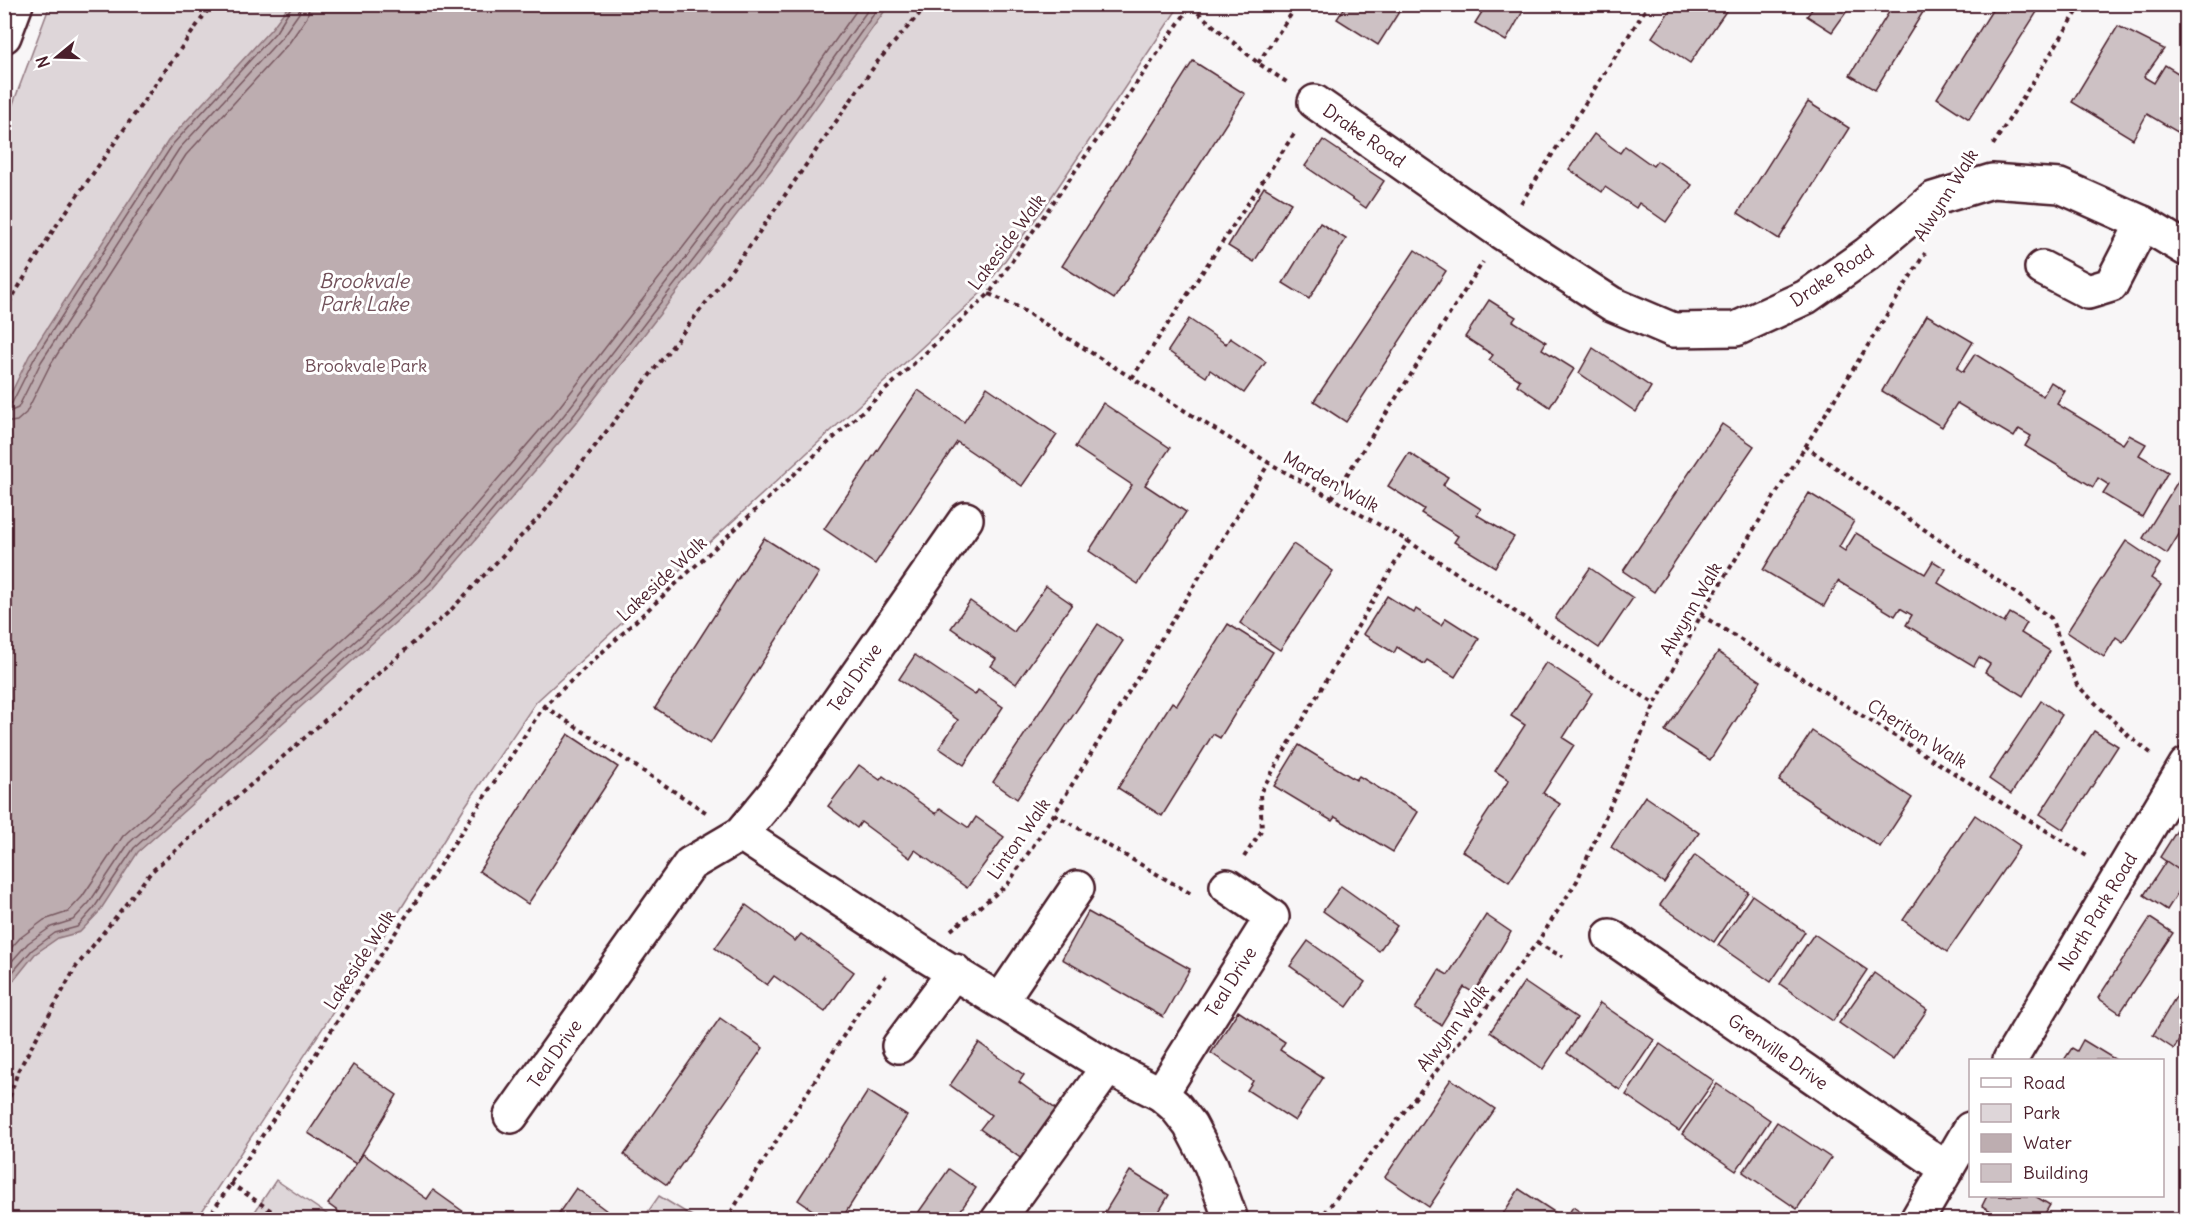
<svg xmlns="http://www.w3.org/2000/svg" width="2191" height="1224" font-family="Delius,sans-serif">
  <rect width="100%" height="100%" fill="#f8f6f7"/>
  <filter id="ink" filterUnits="userSpaceOnUse"><feTurbulence type="fractalNoise" baseFrequency=".0167" numOctaves="2"/><feDisplacementMap in="SourceGraphic" scale="12" xChannelSelector="R" yChannelSelector="G"/><feConvolveMatrix kernelMatrix="1 2 1 2 8 2 1 2 1" color-interpolation-filters="sRGB"/></filter>
  <g filter="url(#ink)">
    <!-- green -->
    <g fill="#ded6d9" stroke="#947a82" stroke-width="1.5">
      <polygon points="50,5 1180,5 1050,199 982,292 536,702 464,808 397,915 197,1219 5,1219 4,128"/>
      <polygon points="276,1180 334,1219 250,1219"/>
      <polygon points="659,1196 697,1219 643,1219"/>
    </g>
    <!-- water -->
    <polygon fill="#bdadb0" stroke="#8f747b" stroke-width="1.5" points="289,5 889,5 771,170 575,424 434,588 138,852 99,912 80,932 58,938 35,954 10,985 5,1003 5,406 29,356 168,141 272,28"/>
    <g fill="none" stroke-linecap="round" stroke-linejoin="round">
      <!-- shore -->
      <g stroke="#785860" stroke-width="1.5">
        <polyline points="4,406 12,403 34,359 173,144 276,32 293,4"/>
        <polyline points="4,414 18,408 41,362 179,149 282,37 299,13 301,4"/>
        <polyline points="4,423 17,421 26,413 49,367 186,155 289,43 307,17 310,4"/>
        <polyline points="4,956 20,938 44,920 68,912 82,897 123,836 418,572 557,410 753,157 861,4"/>
        <polyline points="4,970 28,943 51,927 73,920 89,903 129,843 425,579 564,415 760,162 872,4"/>
        <polyline points="4,982 32,950 55,933 77,927 94,908 134,848 430,584 570,420 766,166 881,4"/>
      </g>
    </g>
    <!-- building -->
    <g fill="#cdc1c4" stroke="#4a1f2b" stroke-width="1.5">
      <polygon points="1347,4 1404,4 1378,45 1337,19"/>
      <polygon points="1487,4 1527,4 1506,41 1475,23"/>
      <polygon points="1674,4 1731,4 1690,63 1652,37"/>
      <polygon points="1816,4 1852,4 1832,32 1807,16"/>
      <polygon points="1894,4 1928,4 1875,90 1850,75"/>
      <polygon points="1996,4 2042,4 1969,119 1937,98"/>
      <polygon points="2118,26 2164,49 2144,77 2154,83 2165,65 2186,78 2186,137 2147,114 2133,139 2072,102"/>
      <polygon points="1193,61 1245,94 1114,299 1062,266"/>
      <polygon points="1808,102 1849,128 1779,239 1738,213"/>
      <polygon points="1594,134 1620,153 1625,146 1653,166 1657,161 1692,185 1666,222 1639,203 1636,208 1605,187 1602,192 1569,169"/>
      <polygon points="1323,140 1384,181 1366,208 1305,166"/>
      <polygon points="1264,187 1291,203 1254,262 1228,246"/>
      <polygon points="1320,223 1346,239 1309,299 1283,283"/>
      <polygon points="1415,250 1446,271 1346,422 1314,401"/>
      <polygon points="1489,300 1516,317 1513,321 1546,342 1542,349 1574,369 1550,407 1517,385 1520,380 1489,360 1493,355 1465,337"/>
      <polygon points="1927,315 1973,342 1957,368 1963,372 1975,354 2043,396 2051,382 2065,391 2057,404 2123,444 2129,435 2146,444 2139,455 2168,472 2142,517 2103,494 2109,485 2098,478 2093,487 2025,446 2031,436 2019,429 2014,437 1957,403 1942,427 1882,391"/>
      <polygon points="1189,319 1226,344 1230,338 1266,362 1244,393 1210,370 1206,377 1168,351"/>
      <polygon points="1593,348 1651,387 1636,412 1579,373"/>
      <polygon points="987,387 1057,435 1022,486 957,442 875,564 824,529 918,390 964,422"/>
      <polygon points="1103,403 1170,448 1145,485 1186,512 1138,584 1089,551 1132,485 1075,447"/>
      <polygon points="1722,424 1754,446 1654,592 1623,571"/>
      <polygon points="1409,453 1448,477 1443,485 1481,509 1477,515 1514,537 1495,567 1454,542 1458,536 1421,513 1424,509 1388,486"/>
      <polygon points="2186,468 2186,523 2167,554 2143,538"/>
      <polygon points="1809,493 1854,521 1839,547 1845,551 1856,533 1925,574 1933,561 1946,569 1938,583 2004,623 2010,613 2027,623 2021,633 2050,651 2023,696 1985,672 1990,664 1979,657 1974,666 1906,625 1912,615 1900,608 1895,616 1838,581 1824,606 1763,570"/>
      <polygon points="764,538 819,573 710,744 655,708"/>
      <polygon points="2126,541 2160,564 2151,578 2161,585 2123,642 2116,637 2104,657 2067,632"/>
      <polygon points="1293,544 1333,571 1280,650 1240,623"/>
      <polygon points="1590,568 1633,598 1599,648 1555,618"/>
      <polygon points="1046,586 1072,604 1016,684 991,666 996,659 951,628 970,601 1014,632"/>
      <polygon points="1387,596 1414,613 1416,609 1441,625 1446,618 1479,639 1455,677 1427,660 1424,664 1397,647 1394,653 1363,634"/>
      <polygon points="1098,624 1123,641 1017,799 993,782"/>
      <polygon points="1228,624 1273,652 1220,738 1213,734 1162,816 1118,788 1172,702 1177,705"/>
      <polygon points="1718,652 1761,681 1710,760 1665,731"/>
      <polygon points="915,655 975,695 978,690 1003,707 964,765 939,748 958,720 899,679"/>
      <polygon points="1546,662 1592,693 1563,738 1574,745 1543,793 1560,804 1509,882 1462,851 1509,780 1495,771 1525,725 1511,716"/>
      <polygon points="2041,701 2062,715 2011,794 1989,779"/>
      <polygon points="1812,731 1912,798 1880,847 1779,781"/>
      <polygon points="2094,731 2118,746 2064,830 2040,814"/>
      <polygon points="568,734 618,767 528,904 479,871"/>
      <polygon points="1299,745 1356,780 1359,776 1418,812 1393,852 1335,817 1332,821 1274,786"/>
      <polygon points="859,765 880,780 883,776 936,814 940,808 969,828 976,817 1004,837 967,888 915,850 910,858 861,822 857,828 828,806"/>
      <polygon points="1645,796 1699,833 1664,883 1611,847"/>
      <polygon points="1975,815 2020,846 1947,952 1903,920"/>
      <polygon points="2186,816 2186,864 2181,872 2160,857"/>
      <polygon points="1695,855 1748,892 1714,942 1660,905"/>
      <polygon points="2166,861 2186,875 2186,880 2167,910 2144,895"/>
      <polygon points="1341,886 1397,926 1379,951 1323,911"/>
      <polygon points="1752,895 1805,932 1771,982 1718,945"/>
      <polygon points="746,905 795,941 801,934 854,972 825,1012 774,976 767,985 715,948"/>
      <polygon points="1088,912 1190,969 1163,1017 1062,959"/>
      <polygon points="1486,915 1511,932 1474,993 1464,987 1441,1025 1415,1009 1439,970 1448,975"/>
      <polygon points="2150,918 2173,933 2120,1013 2098,998"/>
      <polygon points="1814,934 1867,970 1833,1021 1780,984"/>
      <polygon points="1308,941 1365,982 1347,1007 1290,966"/>
      <polygon points="1874,973 1927,1010 1893,1060 1839,1023"/>
      <polygon points="2186,980 2186,1029 2174,1049 2153,1035"/>
      <polygon points="1524,982 1577,1018 1543,1069 1490,1032"/>
      <polygon points="1600,1003 1654,1040 1620,1090 1567,1053"/>
      <polygon points="1238,1011 1285,1042 1280,1050 1323,1078 1295,1121 1247,1090 1253,1081 1211,1053"/>
      <polygon points="720,1018 763,1048 667,1185 624,1155"/>
      <polygon points="2083,1040 2116,1060 2064,1060 2072,1048 2077,1051"/>
      <polygon points="979,1043 1024,1075 1019,1082 1061,1113 1026,1162 980,1129 991,1115 950,1085"/>
      <polygon points="1660,1044 1714,1081 1679,1131 1626,1095"/>
      <polygon points="353,1065 397,1095 356,1164 308,1133"/>
      <polygon points="1451,1079 1495,1109 1429,1207 1385,1177"/>
      <polygon points="1717,1084 1770,1120 1736,1171 1682,1134"/>
      <polygon points="868,1091 907,1116 841,1220 827,1220 798,1200"/>
      <polygon points="1777,1122 1831,1158 1797,1209 1743,1172"/>
      <polygon points="363,1154 427,1199 433,1190 475,1220 350,1220 328,1204"/>
      <polygon points="949,1169 976,1188 954,1220 913,1220"/>
      <polygon points="1130,1171 1169,1195 1154,1220 1100,1220"/>
      <polygon points="576,1188 619,1220 554,1220"/>
      <polygon points="1519,1189 1565,1219 1573,1207 1592,1220 1499,1220"/>
      <polygon points="1987,1196 2035,1196 2050,1205 2041,1220 2005,1220 1982,1206"/>
      <polygon points="1989,1210 2005,1220 1983,1220"/>
    </g>
    <g fill="none" stroke-linecap="round" stroke-linejoin="round">
      <!-- minor casing -->
      <g stroke="#4a1f2b" stroke-width="38">
        <g id="minor">
          <polyline points="4,36 16,4"/>
          <polyline points="1315,102 1501,232 1612,304 1673,330 1736,329 1806,297 1867,254 1933,199 1992,181 2060,186 2143,223 2186,249"/>
          <polyline points="2042,268 2088,292 2111,285 2143,223"/>
          <polyline points="741,834 925,955 1108,1067 1161,1094 1175,1106 1190,1125 1211,1165 1231,1220"/>
          <polyline points="1610,936 1947,1169"/>
          <polyline points="1001,1000 1077,888"/>
          <polyline points="899,1046 955,971"/>
          <polyline points="2010,1060 2186,765"/>
          <polyline points="1161,1094 1272,917 1227,886"/>
          <polyline points="511,1116 690,864 741,834 774,794 966,519"/>
          <polyline points="998,1220 1108,1067"/>
          <polyline points="1917,1220 1970,1129"/>
        </g>
      </g>
      <!-- path -->
      <g stroke="#4a1f2b" stroke-width="4" stroke-dasharray="4.5 4.5" stroke-linecap="butt">
        <polyline points="1191,7 1258,63 1288,83"/>
        <polyline points="1258,63 1298,4"/>
        <polyline points="1993,145 2082,4"/>
        <polyline points="1521,203 1649,4"/>
        <polyline points="989,294 1016,306 1269,463 1408,541 1655,704"/>
        <polyline points="4,311 54,229 212,4"/>
        <polyline points="1132,378 1296,131"/>
        <polyline points="1805,446 2051,618 2077,685 2130,737 2152,754"/>
        <polyline points="1332,498 1483,262"/>
        <polyline points="1701,615 2090,858"/>
        <polyline points="544,706 707,813"/>
        <polyline points="1054,814 1193,895"/>
        <polyline points="1244,857 1262,830 1260,793 1408,541"/>
        <polyline points="951,930 1008,884 1054,814 1269,463"/>
        <polyline points="1537,943 1563,957"/>
        <polyline points="4,1114 18,1071 76,967 152,871 450,611 544,512 749,247 878,61 928,4"/>
        <polyline points="230,1183 285,1220"/>
        <polyline points="207,1220 544,706 989,294 1192,4"/>
        <polyline points="726,1220 865,1002 889,972"/>
        <polyline points="1319,1220 1537,943 1577,881 1655,704 1701,615 1925,253"/>
      </g>
      <!-- minor -->
      <use href="#minor" stroke="#fff" stroke-width="33"/>
    </g>
  </g>
  <g text-anchor="middle" stroke-width="6" stroke-linejoin="round" paint-order="stroke">
    <!-- street labels -->
    <g font-size="18" fill="#4a1f2b" stroke="#fff">
      <text transform="translate(1364 136) rotate(35)" y="6">Drake Road</text>
      <text transform="translate(1946 195) rotate(-58)" y="6">Alwynn Walk</text>
      <text transform="translate(1007 242) rotate(-53)" y="6">Lakeside Walk</text>
      <text transform="translate(1832 276) rotate(-34)" y="6">Drake Road</text>
      <text transform="translate(1331 482) rotate(29)" y="6">Marden Walk</text>
      <text transform="translate(662 579) rotate(-43)" y="6">Lakeside Walk</text>
      <text transform="translate(1691 609) rotate(-60)" y="6">Alwynn Walk</text>
      <text transform="translate(855 678) rotate(-55)" y="6">Teal Drive</text>
      <text transform="translate(1917 734) rotate(32)" y="6">Cheriton Walk</text>
      <text transform="translate(1019 839) rotate(-55)" y="6">Linton Walk</text>
      <text transform="translate(2098 912) rotate(-59)" y="6">North Park Road</text>
      <text transform="translate(360 960) rotate(-57)" y="6">Lakeside Walk</text>
      <text transform="translate(1231 982) rotate(-58)" y="6">Teal Drive</text>
      <text transform="translate(1453 1028) rotate(-52)" y="6">Alwynn Walk</text>
      <text transform="translate(1778 1052) rotate(35)" y="6">Grenville Drive</text>
      <text transform="translate(555 1054) rotate(-55)" y="6">Teal Drive</text>
    </g>
    <!-- park labels -->
    <g font-size="18" fill="#6f4d56" stroke="#fff">
      <text x="366" y="372">Brookvale Park</text>
    </g>
    <!-- water labels -->
    <g font-size="20" font-style="italic" fill="#72515a" stroke="#fff">
      <text x="364" y="288">Brookvale<tspan x="364" dy="23">Park Lake</tspan></text>
    </g>
  </g>
  <!-- margin -->
  <rect width="2191" height="1224" fill="none" stroke="#fff" stroke-width="24"/>
  <rect x="12" y="12" width="2167" height="1200" fill="none" stroke="#4a1f2b" stroke-width="2" filter="url(#ink)"/>
  <!-- legend -->
  <rect x="1969" y="1059" width="195" height="138" fill="#ffffff" stroke="#b7a5aa" stroke-width="1.5"/>
  <rect x="1981" y="1078" width="30" height="9" fill="#ffffff" stroke="#b7a5aa" stroke-width="1.5"/>
  <text x="2023" y="1089" font-size="18" fill="#4a1f2b">Road</text>
  <rect x="1981" y="1104" width="30" height="18" fill="#ded6d9" stroke="#b7a5aa" stroke-width="1.5"/>
  <text x="2023" y="1119" font-size="18" fill="#4a1f2b">Park</text>
  <rect x="1981" y="1134" width="30" height="18" fill="#bdadb0" stroke="#b7a5aa" stroke-width="1.5"/>
  <text x="2023" y="1149" font-size="18" fill="#4a1f2b">Water</text>
  <rect x="1981" y="1164" width="30" height="18" fill="#cdc1c4" stroke="#b7a5aa" stroke-width="1.5"/>
  <text x="2023" y="1179" font-size="18" fill="#4a1f2b">Building</text>
  <!-- north arrow -->
  <g transform="translate(57 57) rotate(251)" stroke="#ffffff" stroke-width="4.5" paint-order="stroke">
  <path d="M0-4.5L10 22L0 15L-10 22Z" fill="#4a1f2b"/>
  <text y="-9" font-size="16" font-weight="bold" text-anchor="middle" fill="#4a1f2b">N</text>
  </g>
</svg>
